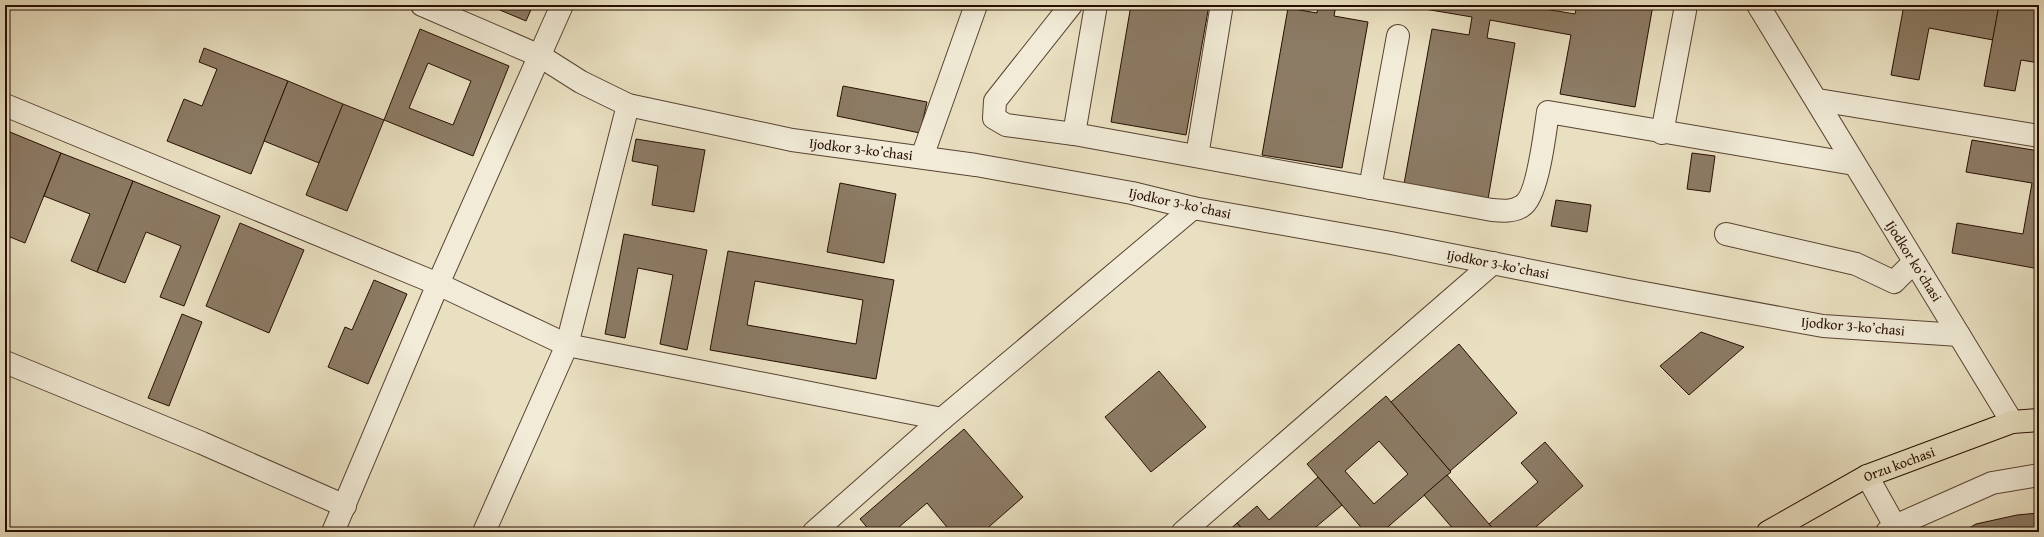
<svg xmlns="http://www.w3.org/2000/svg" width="2044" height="537" font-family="'Gentium Book Plus',serif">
  <rect width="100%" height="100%" fill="#e9e0c1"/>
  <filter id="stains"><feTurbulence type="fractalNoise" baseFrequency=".005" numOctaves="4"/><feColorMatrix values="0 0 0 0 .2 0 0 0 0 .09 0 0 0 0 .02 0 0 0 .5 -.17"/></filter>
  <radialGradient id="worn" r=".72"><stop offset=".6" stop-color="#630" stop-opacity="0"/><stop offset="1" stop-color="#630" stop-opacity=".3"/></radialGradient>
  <!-- building -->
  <g fill="#8c7b65" stroke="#270e02" fill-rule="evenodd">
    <polygon points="488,5 533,5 526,21"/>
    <polygon points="1131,5 1209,5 1186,135 1111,122"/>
    <polygon points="1318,5 1336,5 1334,16 1368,22 1342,168 1262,155 1288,8 1317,13"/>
    <polygon points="1401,5 1521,5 1575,14 1577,5 1653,5 1635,107 1560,94 1571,35 1490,20 1487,38 1515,43 1488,199 1404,184 1432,29 1469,35 1472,17"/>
    <polygon points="1904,5 1999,5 1993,40 1929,28 1919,80 1891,75"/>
    <polygon points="1999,5 2039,5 2039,63 2021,60 2015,91 1984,86"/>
    <path d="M420,29L509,66L473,156L384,120ZM428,63L471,81L453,125L409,108Z"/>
    <polygon points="204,48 288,81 251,174 167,141 184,99 202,106 217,69 199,62"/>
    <polygon points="288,81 343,104 319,163 264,141"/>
    <polygon points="843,86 927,102 920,133 837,116"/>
    <polygon points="343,104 384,120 347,211 306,195"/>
    <polygon points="5,130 61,153 25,243 5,235"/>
    <polygon points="636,139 705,150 694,212 652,205 658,166 632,161"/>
    <polygon points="1972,140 2039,151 2039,269 1952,253 1957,223 2023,234 2032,183 1966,172"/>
    <polygon points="61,153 133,181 97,272 71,261 90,214 44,196"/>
    <polygon points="1692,153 1715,156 1710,192 1687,189"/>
    <polygon points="133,181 220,216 184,306 160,297 181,246 146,232 125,283 97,272"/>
    <polygon points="840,183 896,194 884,263 827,252"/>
    <polygon points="1556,200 1591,205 1587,232 1551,226"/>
    <polygon points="240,223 304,250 269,333 206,306"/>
    <polygon points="624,234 707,250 687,350 660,344 673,275 638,268 625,338 605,334"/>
    <polygon points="5,235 9,236 5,248"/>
    <path d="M728,251L894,280L876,379L710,350ZM755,281L863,300L856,344L747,325Z"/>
    <polygon points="374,280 407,294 368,384 328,367 345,327 352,330"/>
    <polygon points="182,314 202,322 169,406 148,398"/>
    <polygon points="1701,332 1744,347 1689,395 1660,366"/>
    <polygon points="1459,344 1517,413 1450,471 1391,402"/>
    <polygon points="1159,371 1206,427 1151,472 1105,417"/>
    <path d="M1386,396L1451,472L1382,532H1365L1307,464ZM1379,441L1408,474L1374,504L1345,471Z"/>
    <polygon points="964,429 1023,497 983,532 951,532 927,503 899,527 903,532 871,532 860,519"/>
    <polygon points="1545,442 1583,486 1530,532 1496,532 1489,524 1538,482 1521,463"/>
    <polygon points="1447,475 1489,524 1496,532 1451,532 1454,530 1424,495"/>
    <polygon points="1318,477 1342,505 1310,532 1245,532 1237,523 1257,506 1269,520"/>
    <polygon points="2039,513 2039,532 1962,532 1976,524 2017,515"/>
    <polygon points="1237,523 1245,532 1227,532"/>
  </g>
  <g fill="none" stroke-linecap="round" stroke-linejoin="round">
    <!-- minor casing -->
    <g stroke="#584232" stroke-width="24">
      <g id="minor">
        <polyline points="422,5 540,56 581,82 628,105 792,140 976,165 1132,193 1193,208 1391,243 1628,290 1823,326 1959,335"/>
        <polyline points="1071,5 995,101 994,118 1006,125 1074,134"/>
        <path d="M1096,5L1074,134L1492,210C1503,211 1513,212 1522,206C1538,197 1545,131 1548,112L1854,164"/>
        <polyline points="1758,5 2012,422"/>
        <polyline points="1818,100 2039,136"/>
        <polyline points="5,105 438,284 567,345 942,419"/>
        <polyline points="1662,133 1685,11 1685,5"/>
        <polyline points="1197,156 1221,10"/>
        <polyline points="922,157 976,5"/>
        <polyline points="1370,188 1398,36"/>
        <polyline points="1726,234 1856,264 1894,282 1914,262"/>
        <polyline points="5,362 202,443 345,506"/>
        <polyline points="1867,476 1895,526"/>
        <polyline points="333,532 438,284 562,5"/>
        <polyline points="484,532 567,345 628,105"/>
        <polyline points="814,532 942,419 1193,208"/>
        <polyline points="1183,532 1493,263"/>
        <polyline points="1887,532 1895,526 1992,483 2039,475"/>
      </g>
    </g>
    <!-- major casing -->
    <g stroke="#270e02" stroke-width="24">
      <g id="major">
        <path id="s1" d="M1768,532L1867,476L2012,422L2039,420"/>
      </g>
    </g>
    <!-- minor -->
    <use href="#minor" stroke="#f1ebd7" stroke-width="22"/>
    <!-- major -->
    <use href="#major" stroke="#e9e0c1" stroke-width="22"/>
  </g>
  <g text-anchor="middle" stroke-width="3" stroke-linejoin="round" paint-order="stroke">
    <!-- street labels -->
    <g font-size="14" fill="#270e02" stroke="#f1ebd7">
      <text transform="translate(861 149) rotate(7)" y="5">Ijodkor 3-koʼchasi</text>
      <text transform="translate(1180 203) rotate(12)" y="5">Ijodkor 3-koʼchasi</text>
      <text transform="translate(1914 261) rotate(58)" y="5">Ijodkor koʻchasi</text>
      <text transform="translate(1498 264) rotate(11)" y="5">Ijodkor 3-koʼchasi</text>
      <text transform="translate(1853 326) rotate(5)" y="5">Ijodkor 3-koʼchasi</text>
      <text dy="5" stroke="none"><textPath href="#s1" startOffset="148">Orzu kochasi</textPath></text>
    </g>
  </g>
  <!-- margin -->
  <rect width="2044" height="537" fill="none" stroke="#e9e0c1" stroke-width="20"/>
  <rect x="6" y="6" width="2032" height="525" fill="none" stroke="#270e02" stroke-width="2"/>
  <rect x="10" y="10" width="2024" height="517" fill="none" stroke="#270e02"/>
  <rect width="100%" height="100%" filter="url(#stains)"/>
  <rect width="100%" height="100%" fill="url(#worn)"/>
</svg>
